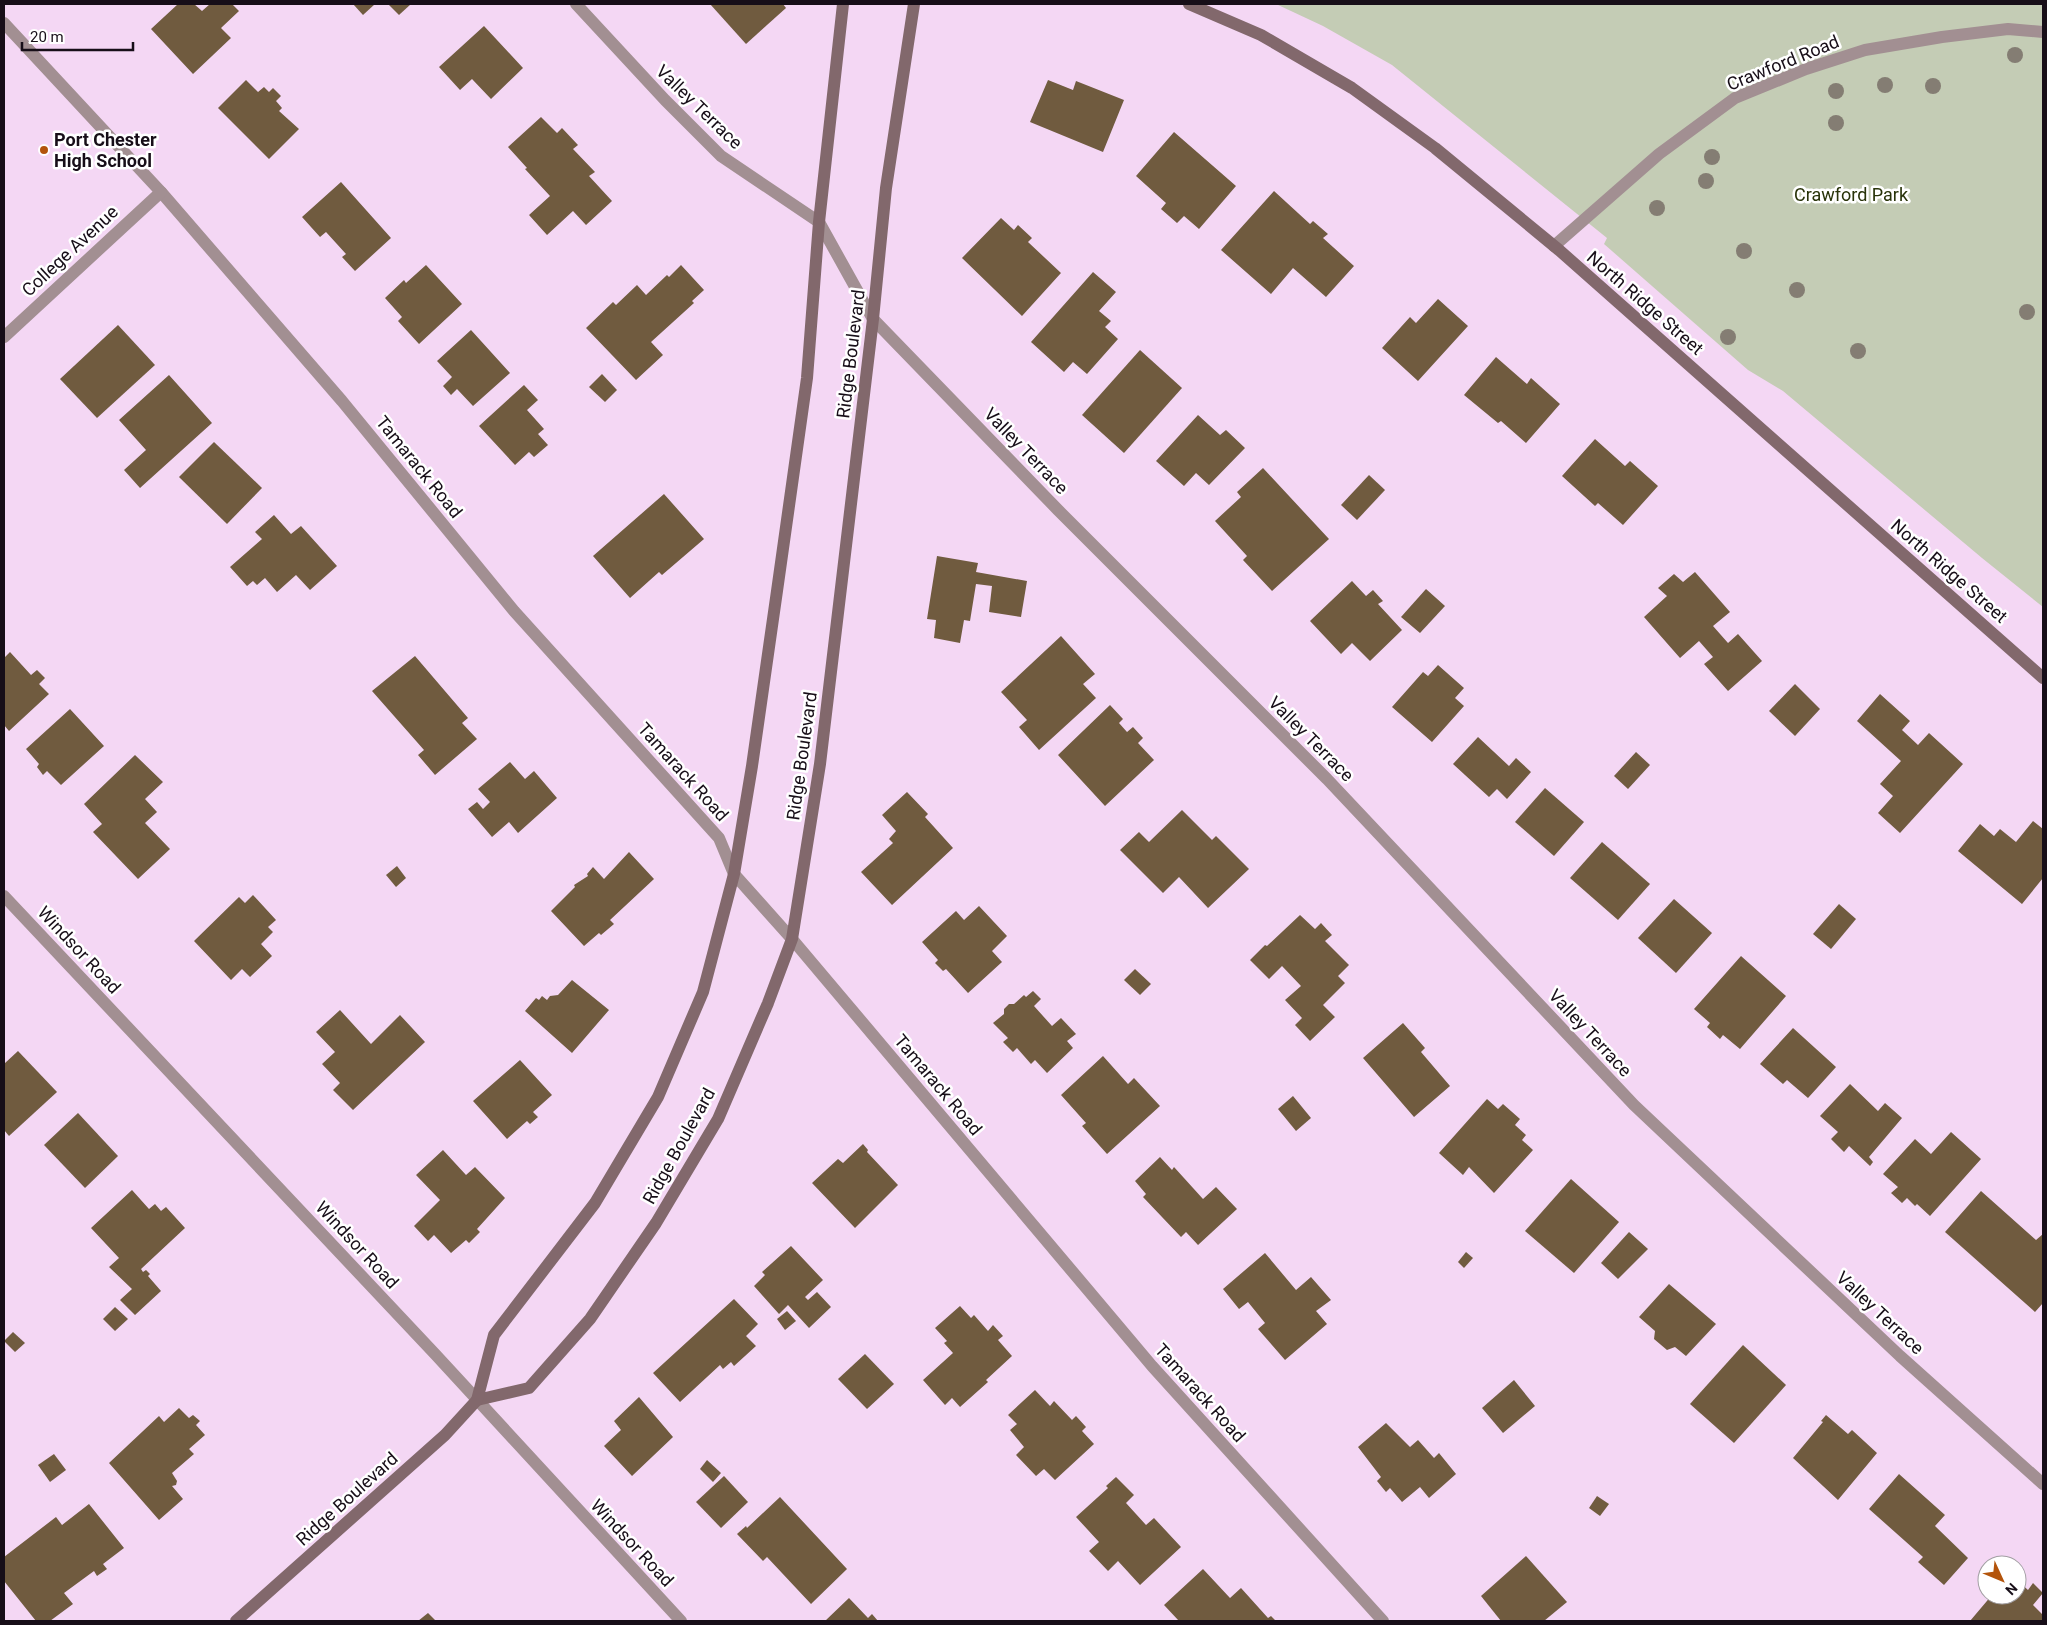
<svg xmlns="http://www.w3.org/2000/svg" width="2047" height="1625" font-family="Roboto,sans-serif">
  <rect width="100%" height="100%" fill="#f4d7f4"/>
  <!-- green -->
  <polygon fill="#c4ccb5" points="1276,4 2043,4 2043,607 1982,558 1783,391 1748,370 1604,244 1607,238 1392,65 1323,26"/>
  <!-- building -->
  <g fill="#705b3f">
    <polygon points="178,4 194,4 202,11 210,4 232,4 239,11 221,28 231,38 193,74 151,29"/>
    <polygon points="353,4 375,4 363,15"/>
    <polygon points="388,4 411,4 399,15"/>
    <polygon points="710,4 783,4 786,8 746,44"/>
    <polygon points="484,26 523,68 491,99 472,79 460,90 439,67"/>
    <polygon points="246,80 258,92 264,87 269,92 273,88 281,96 276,101 282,108 279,111 299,129 269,159 218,108"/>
    <polygon points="1048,80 1073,90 1076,81 1124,100 1103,152 1030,122"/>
    <polygon points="541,117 557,133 562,128 578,145 573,149 595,172 589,176 612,201 586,225 573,211 547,235 529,215 550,196 525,169 527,168 508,147"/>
    <polygon points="1174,132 1236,186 1199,229 1184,216 1177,223 1161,209 1166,203 1136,176"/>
    <polygon points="341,182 391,238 355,271 342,257 346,254 326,232 320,237 302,217"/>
    <polygon points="1274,191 1310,224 1313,221 1328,234 1323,238 1354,266 1326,297 1293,268 1271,294 1221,250"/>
    <polygon points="1001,218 1014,230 1018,225 1032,238 1028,242 1061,273 1022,316 962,258"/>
    <polygon points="426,265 462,304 419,344 398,321 402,317 385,298 404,280 406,283"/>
    <polygon points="681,265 704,290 692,301 694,303 651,342 663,355 636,380 586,328 613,302 616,305 637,285 646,295 667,275 669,277"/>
    <polygon points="1093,272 1116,292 1099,311 1111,321 1105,327 1118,339 1087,374 1073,362 1064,372 1031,342"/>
    <polygon points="1438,299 1468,326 1418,381 1382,348 1410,317 1416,323"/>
    <polygon points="118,325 155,365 97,418 60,379"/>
    <polygon points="471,330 510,373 473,406 457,389 451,395 443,386 452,377 437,361"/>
    <polygon points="1140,350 1182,388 1124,453 1082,415"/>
    <polygon points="1496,357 1527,384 1531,378 1560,404 1526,443 1501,421 1498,423 1464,395"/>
    <polygon points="602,374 617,390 605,402 589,387"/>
    <polygon points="169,375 212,423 140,488 124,470 146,450 119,420"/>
    <polygon points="524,385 538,400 527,410 544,429 538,434 548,445 534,457 529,452 515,465 479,426"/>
    <polygon points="1198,415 1220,435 1226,430 1245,448 1209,485 1196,473 1184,486 1156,461"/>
    <polygon points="1595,439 1625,466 1630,461 1658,486 1623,525 1598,503 1595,506 1562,476"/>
    <polygon points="214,442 262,488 227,524 179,477"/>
    <polygon points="1263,468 1329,539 1272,591 1243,560 1247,556 1215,521 1241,497 1237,492"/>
    <polygon points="1369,475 1385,490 1357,520 1341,505"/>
    <polygon points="664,494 704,539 662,575 659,572 630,598 593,556"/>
    <polygon points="274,515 291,534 301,526 337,566 310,590 296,575 277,592 265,578 257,585 253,581 247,586 230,567 262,539 255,532"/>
    <polygon points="937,556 978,563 976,572 1027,581 1021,617 989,612 992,586 976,584 970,621 964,620 960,643 934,638 936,620 927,619"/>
    <polygon points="1695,572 1730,612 1713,626 1728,643 1738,634 1762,661 1728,691 1704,664 1713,657 1699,641 1680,658 1644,617 1667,596 1658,588 1674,574 1683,582"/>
    <polygon points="1352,581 1366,596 1373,590 1383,601 1378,604 1402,630 1370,661 1352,643 1341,654 1310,621"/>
    <polygon points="1426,589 1445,606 1420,633 1401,617"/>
    <polygon points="1061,636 1095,674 1083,684 1096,698 1039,750 1019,727 1027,720 1001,692"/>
    <polygon points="10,652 31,675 37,670 45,678 39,684 49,694 9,731 4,725 4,658"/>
    <polygon points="415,656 468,718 462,723 477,739 435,775 418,755 424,750 372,691"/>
    <polygon points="1438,665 1464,688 1455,698 1464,706 1432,742 1392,707 1423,672 1428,676"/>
    <polygon points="1795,684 1820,709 1795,736 1769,711"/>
    <polygon points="1880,694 1910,721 1902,730 1918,745 1929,733 1963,764 1900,833 1878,813 1893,796 1880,784 1901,761 1857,721"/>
    <polygon points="1110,705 1123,719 1119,723 1127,732 1133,727 1143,738 1138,743 1154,760 1105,806 1058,755"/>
    <polygon points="70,709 104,746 61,785 47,771 43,775 37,767 39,764 26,749"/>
    <polygon points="1478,737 1509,766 1516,758 1531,772 1507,799 1497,789 1489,797 1453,764"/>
    <polygon points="1636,752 1650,765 1628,789 1614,776"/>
    <polygon points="135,755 163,782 145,799 157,812 145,823 170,849 138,879 93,832 102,824 84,804"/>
    <polygon points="510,762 525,779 534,771 557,798 518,833 509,822 492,837 468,809 477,802 483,809 490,802 478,789"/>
    <polygon points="1545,788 1584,822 1554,856 1515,822"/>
    <polygon points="907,792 928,814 925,817 953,848 892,905 861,872 893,843 889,839 896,831 882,815"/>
    <polygon points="1182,810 1212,840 1216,836 1249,869 1208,908 1179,877 1163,893 1120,850 1139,832 1149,842"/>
    <polygon points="2033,821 2043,829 2043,878 2022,904 1958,851 1980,824 1994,836 2000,829 2016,842"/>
    <polygon points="1602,842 1650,884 1618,920 1570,878"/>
    <polygon points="629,852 654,879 610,920 614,924 601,935 599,933 584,946 551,911 575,887 574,885 588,876 587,874 593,867 604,879"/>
    <polygon points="397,866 406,878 396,887 386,875"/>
    <polygon points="253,895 276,920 268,927 273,932 261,944 272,956 250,977 242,969 231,980 194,941 239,897 245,903"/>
    <polygon points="1674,899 1712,933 1676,973 1638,938"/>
    <polygon points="1839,904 1856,919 1831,949 1813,934"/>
    <polygon points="979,906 1007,936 992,951 1002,962 968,993 946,969 943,971 935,963 938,960 922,942 956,911 964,920"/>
    <polygon points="1300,915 1315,929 1321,923 1332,935 1325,941 1349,965 1338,976 1345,983 1323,1005 1335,1017 1310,1041 1295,1025 1302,1018 1285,1000 1301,986 1282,966 1269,979 1250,960 1265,945 1267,946"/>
    <polygon points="1741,956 1786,996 1740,1049 1723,1035 1720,1039 1707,1027 1710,1023 1694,1009"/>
    <polygon points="1135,969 1151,984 1140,995 1124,980"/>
    <polygon points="572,980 609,1010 572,1053 525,1011 536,998 539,1000 542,996 547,1000 550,996 558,995"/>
    <polygon points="1033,991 1041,999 1034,1006 1052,1026 1061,1018 1076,1034 1067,1041 1073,1048 1047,1073 1035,1060 1031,1064 1017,1048 1013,1052 1003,1042 1008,1038 993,1023 1004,1014 1004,1009 1009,1004 1014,1004 1024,995 1026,997"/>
    <polygon points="340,1010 371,1044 400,1015 425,1042 353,1110 333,1090 340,1083 322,1064 335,1052 316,1032"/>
    <polygon points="1403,1023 1425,1048 1421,1052 1450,1086 1414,1117 1363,1058"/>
    <polygon points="1793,1028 1836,1067 1808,1098 1787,1080 1783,1084 1760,1064"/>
    <polygon points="18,1051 57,1092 9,1136 4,1130 4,1064"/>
    <polygon points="1103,1056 1128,1084 1134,1078 1160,1106 1107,1154 1082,1126 1086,1123 1061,1095"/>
    <polygon points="520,1060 552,1095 533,1112 538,1117 530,1124 527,1121 507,1139 473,1101"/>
    <polygon points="1850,1084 1878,1111 1885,1103 1902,1118 1869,1157 1873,1162 1870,1166 1849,1146 1844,1152 1831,1139 1838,1132 1820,1116"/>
    <polygon points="1293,1096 1311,1118 1296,1131 1278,1109"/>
    <polygon points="1487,1099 1498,1109 1503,1104 1520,1119 1515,1125 1526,1135 1522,1140 1533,1150 1494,1193 1469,1167 1463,1175 1439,1153"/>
    <polygon points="78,1113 118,1156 85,1188 44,1145"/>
    <polygon points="1951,1132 1981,1159 1930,1216 1917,1204 1915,1206 1907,1198 1902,1203 1891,1193 1898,1187 1883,1174 1915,1139 1931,1154"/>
    <polygon points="863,1144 868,1150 867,1152 898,1185 855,1228 812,1183 838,1159 843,1163"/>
    <polygon points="443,1150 466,1175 475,1167 505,1198 477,1229 480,1232 469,1243 466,1240 451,1253 434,1235 428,1241 414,1226 440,1200 416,1175"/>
    <polygon points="1160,1157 1172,1170 1174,1167 1203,1199 1216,1187 1237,1209 1198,1245 1186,1232 1181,1237 1143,1197 1146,1194 1135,1181"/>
    <polygon points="1571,1179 1619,1222 1574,1273 1525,1231"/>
    <polygon points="132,1190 149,1209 155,1204 161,1211 166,1207 185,1228 141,1269 143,1272 146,1270 150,1274 148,1276 161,1291 135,1315 120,1300 132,1289 109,1267 119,1258 91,1228"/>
    <polygon points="1981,1191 2036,1240 2043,1234 2043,1303 2035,1312 1945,1232"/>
    <polygon points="1629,1232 1648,1249 1618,1279 1601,1263"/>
    <polygon points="791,1246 823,1280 805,1297 808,1300 817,1292 831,1307 809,1328 788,1305 779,1314 754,1286 765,1275 762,1272"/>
    <polygon points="1466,1252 1473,1258 1464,1268 1458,1262"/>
    <polygon points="1265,1253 1296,1290 1311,1277 1331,1300 1316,1311 1327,1324 1285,1360 1258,1329 1265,1323 1248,1302 1239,1309 1223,1289"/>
    <polygon points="1669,1284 1716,1324 1686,1356 1675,1347 1667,1350 1654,1339 1655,1331 1639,1317"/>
    <polygon points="734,1299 758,1324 746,1336 756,1346 734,1366 731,1362 723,1369 720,1365 680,1402 653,1373"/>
    <polygon points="960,1306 971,1318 974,1315 988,1331 993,1325 1003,1336 998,1340 1012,1356 986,1380 988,1382 960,1407 952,1398 945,1405 923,1380 953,1353 944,1343 947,1341 935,1328"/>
    <polygon points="115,1307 128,1319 115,1331 103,1319"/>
    <polygon points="787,1311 796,1321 785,1330 777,1319"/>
    <polygon points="13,1332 25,1343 15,1352 4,1341"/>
    <polygon points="1743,1345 1786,1385 1734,1443 1690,1404"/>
    <polygon points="865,1354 894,1384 867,1409 838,1379"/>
    <polygon points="1514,1380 1535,1406 1503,1433 1482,1408"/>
    <polygon points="1035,1390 1050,1406 1054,1401 1072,1420 1076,1416 1086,1427 1082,1431 1094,1444 1055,1480 1044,1469 1036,1476 1016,1455 1024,1447 1010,1430 1017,1424 1008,1415"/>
    <polygon points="639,1397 673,1437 632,1476 604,1446 621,1430 614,1421"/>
    <polygon points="179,1408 189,1418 193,1415 200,1421 196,1425 205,1435 189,1449 194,1454 172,1473 177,1481 176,1485 172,1486 183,1499 159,1520 109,1463 159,1416 164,1422"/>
    <polygon points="1826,1415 1848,1434 1852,1430 1877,1453 1838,1500 1793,1458 1823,1422 1821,1421"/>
    <polygon points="1386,1423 1410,1447 1418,1440 1434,1458 1439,1453 1456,1474 1429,1498 1420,1487 1402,1502 1390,1488 1386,1492 1377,1481 1381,1477 1358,1447"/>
    <polygon points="54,1454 66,1470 50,1482 38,1465"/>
    <polygon points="707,1460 721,1473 713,1482 700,1469"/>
    <polygon points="1899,1474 1945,1515 1935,1526 1968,1558 1944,1585 1918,1562 1923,1557 1869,1509"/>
    <polygon points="724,1476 748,1502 721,1528 696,1502"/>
    <polygon points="1116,1477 1134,1495 1126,1503 1146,1525 1154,1518 1181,1547 1140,1585 1118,1561 1108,1571 1089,1551 1099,1542 1076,1517 1108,1488 1106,1486"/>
    <polygon points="1597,1496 1609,1504 1600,1516 1589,1508"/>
    <polygon points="780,1497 847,1569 811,1604 767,1557 763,1561 737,1534 746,1526 747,1528"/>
    <polygon points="89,1504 124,1548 103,1564 107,1569 97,1576 94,1571 64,1593 73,1604 50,1621 36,1621 4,1581 4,1557 56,1517 62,1525"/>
    <polygon points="1526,1556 1567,1602 1544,1621 1501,1621 1481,1596"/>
    <polygon points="1203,1569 1230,1598 1241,1588 1268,1618 1271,1616 1276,1621 1179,1621 1164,1605"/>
    <polygon points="2017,1580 2028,1590 2033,1583 2043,1593 2033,1605 2043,1615 2043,1621 1970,1621 1992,1595 2017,1595"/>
    <polygon points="849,1598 868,1618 872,1614 878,1621 825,1621"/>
    <polygon points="428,1613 436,1621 418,1621"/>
  </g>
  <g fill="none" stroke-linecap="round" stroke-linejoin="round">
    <!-- lane -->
    <polyline stroke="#a28f92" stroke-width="12" points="1554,246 1659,154 1735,98 1806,69 1865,50 1942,37 2008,29 2043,32"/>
    <!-- street -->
    <g stroke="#a28f92" stroke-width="12">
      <polyline points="576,4 665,100 721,156 819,222 873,319 1058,510 1327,779 1634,1105 1900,1356 2043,1484"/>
      <polyline points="4,23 161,192 342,401 514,611 719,838 734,874 792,939 1152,1366 1383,1621"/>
      <polyline points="4,337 161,192"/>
      <polyline points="4,896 435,1354 681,1621"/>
    </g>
    <!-- secondary -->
    <g stroke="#82686c" stroke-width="12">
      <polyline points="1189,4 1261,35 1352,88 1435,148 1559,250 2043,678"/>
      <polyline points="477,1400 529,1388 590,1319 656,1223 718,1119 768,1003 792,939 820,764 873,319 886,188 914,4"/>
      <polyline points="236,1621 445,1435 477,1400 494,1335 595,1203 658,1097 703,992 734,874 752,766 777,591 807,378 819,222 843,4"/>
    </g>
  </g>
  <!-- trees -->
  <g fill="#847d73">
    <circle cx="2015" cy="55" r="8"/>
    <circle cx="1885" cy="85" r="8"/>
    <circle cx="1933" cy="86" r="8"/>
    <circle cx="1836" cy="91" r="8"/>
    <circle cx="1836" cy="123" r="8"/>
    <circle cx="1712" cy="157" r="8"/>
    <circle cx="1706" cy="181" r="8"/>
    <circle cx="1657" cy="208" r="8"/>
    <circle cx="1744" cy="251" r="8"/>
    <circle cx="1797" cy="290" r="8"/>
    <circle cx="2027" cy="312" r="8"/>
    <circle cx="1728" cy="337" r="8"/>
    <circle cx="1858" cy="351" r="8"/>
  </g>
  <!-- markers -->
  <circle fill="#b3540b" stroke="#fff" stroke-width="2" cx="44" cy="150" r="5"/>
  <g text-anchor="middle" stroke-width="5" stroke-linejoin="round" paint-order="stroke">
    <!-- street labels -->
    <g font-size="18" fill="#170e18" stroke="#fff">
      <text transform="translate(1783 63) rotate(-22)" y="6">Crawford Road</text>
      <text transform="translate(699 107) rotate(44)" y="6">Valley Terrace</text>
      <text transform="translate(70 251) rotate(-43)" y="6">College Avenue</text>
      <text transform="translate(1645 303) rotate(41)" y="6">North Ridge Street</text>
      <text transform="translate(851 354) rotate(-83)" y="6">Ridge Boulevard</text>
      <text transform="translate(1026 451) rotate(46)" y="6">Valley Terrace</text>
      <text transform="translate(419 467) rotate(51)" y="6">Tamarack Road</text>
      <text transform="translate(1949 571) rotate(41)" y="6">North Ridge Street</text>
      <text transform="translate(1311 739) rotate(45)" y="6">Valley Terrace</text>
      <text transform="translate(802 756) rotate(-82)" y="6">Ridge Boulevard</text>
      <text transform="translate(683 772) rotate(48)" y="6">Tamarack Road</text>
      <text transform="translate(79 950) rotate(47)" y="6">Windsor Road</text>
      <text transform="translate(1590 1033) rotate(47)" y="6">Valley Terrace</text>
      <text transform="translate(938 1085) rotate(50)" y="6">Tamarack Road</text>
      <text transform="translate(679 1146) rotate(-61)" y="6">Ridge Boulevard</text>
      <text transform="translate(357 1245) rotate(47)" y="6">Windsor Road</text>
      <text transform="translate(1880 1313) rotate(43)" y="6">Valley Terrace</text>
      <text transform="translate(1200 1393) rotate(48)" y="6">Tamarack Road</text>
      <text transform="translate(347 1499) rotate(-42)" y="6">Ridge Boulevard</text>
      <text transform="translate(632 1543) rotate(47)" y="6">Windsor Road</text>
    </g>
    <!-- poi labels -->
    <g font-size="18" font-weight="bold" fill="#170e18" stroke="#fff" text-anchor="start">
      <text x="54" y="146">Port Chester<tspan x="54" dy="21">High School</tspan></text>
    </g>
    <!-- park labels -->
    <g font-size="18" fill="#283309" stroke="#fff">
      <text x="1851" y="201">Crawford Park</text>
    </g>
  </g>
  <!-- border -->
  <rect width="2047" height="1625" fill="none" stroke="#170e18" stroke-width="10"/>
  <!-- north arrow -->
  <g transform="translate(2002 1580) rotate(134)"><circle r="24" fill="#ffffff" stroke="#a29fa3"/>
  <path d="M0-4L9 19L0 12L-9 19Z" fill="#b3540b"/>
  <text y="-8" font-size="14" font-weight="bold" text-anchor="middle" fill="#170e18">N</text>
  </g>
  <!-- scale -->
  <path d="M22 42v8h111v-8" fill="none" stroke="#170e18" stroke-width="2.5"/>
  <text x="30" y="42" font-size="15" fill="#170e18" stroke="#ffffff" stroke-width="4" paint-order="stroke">20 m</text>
</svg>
